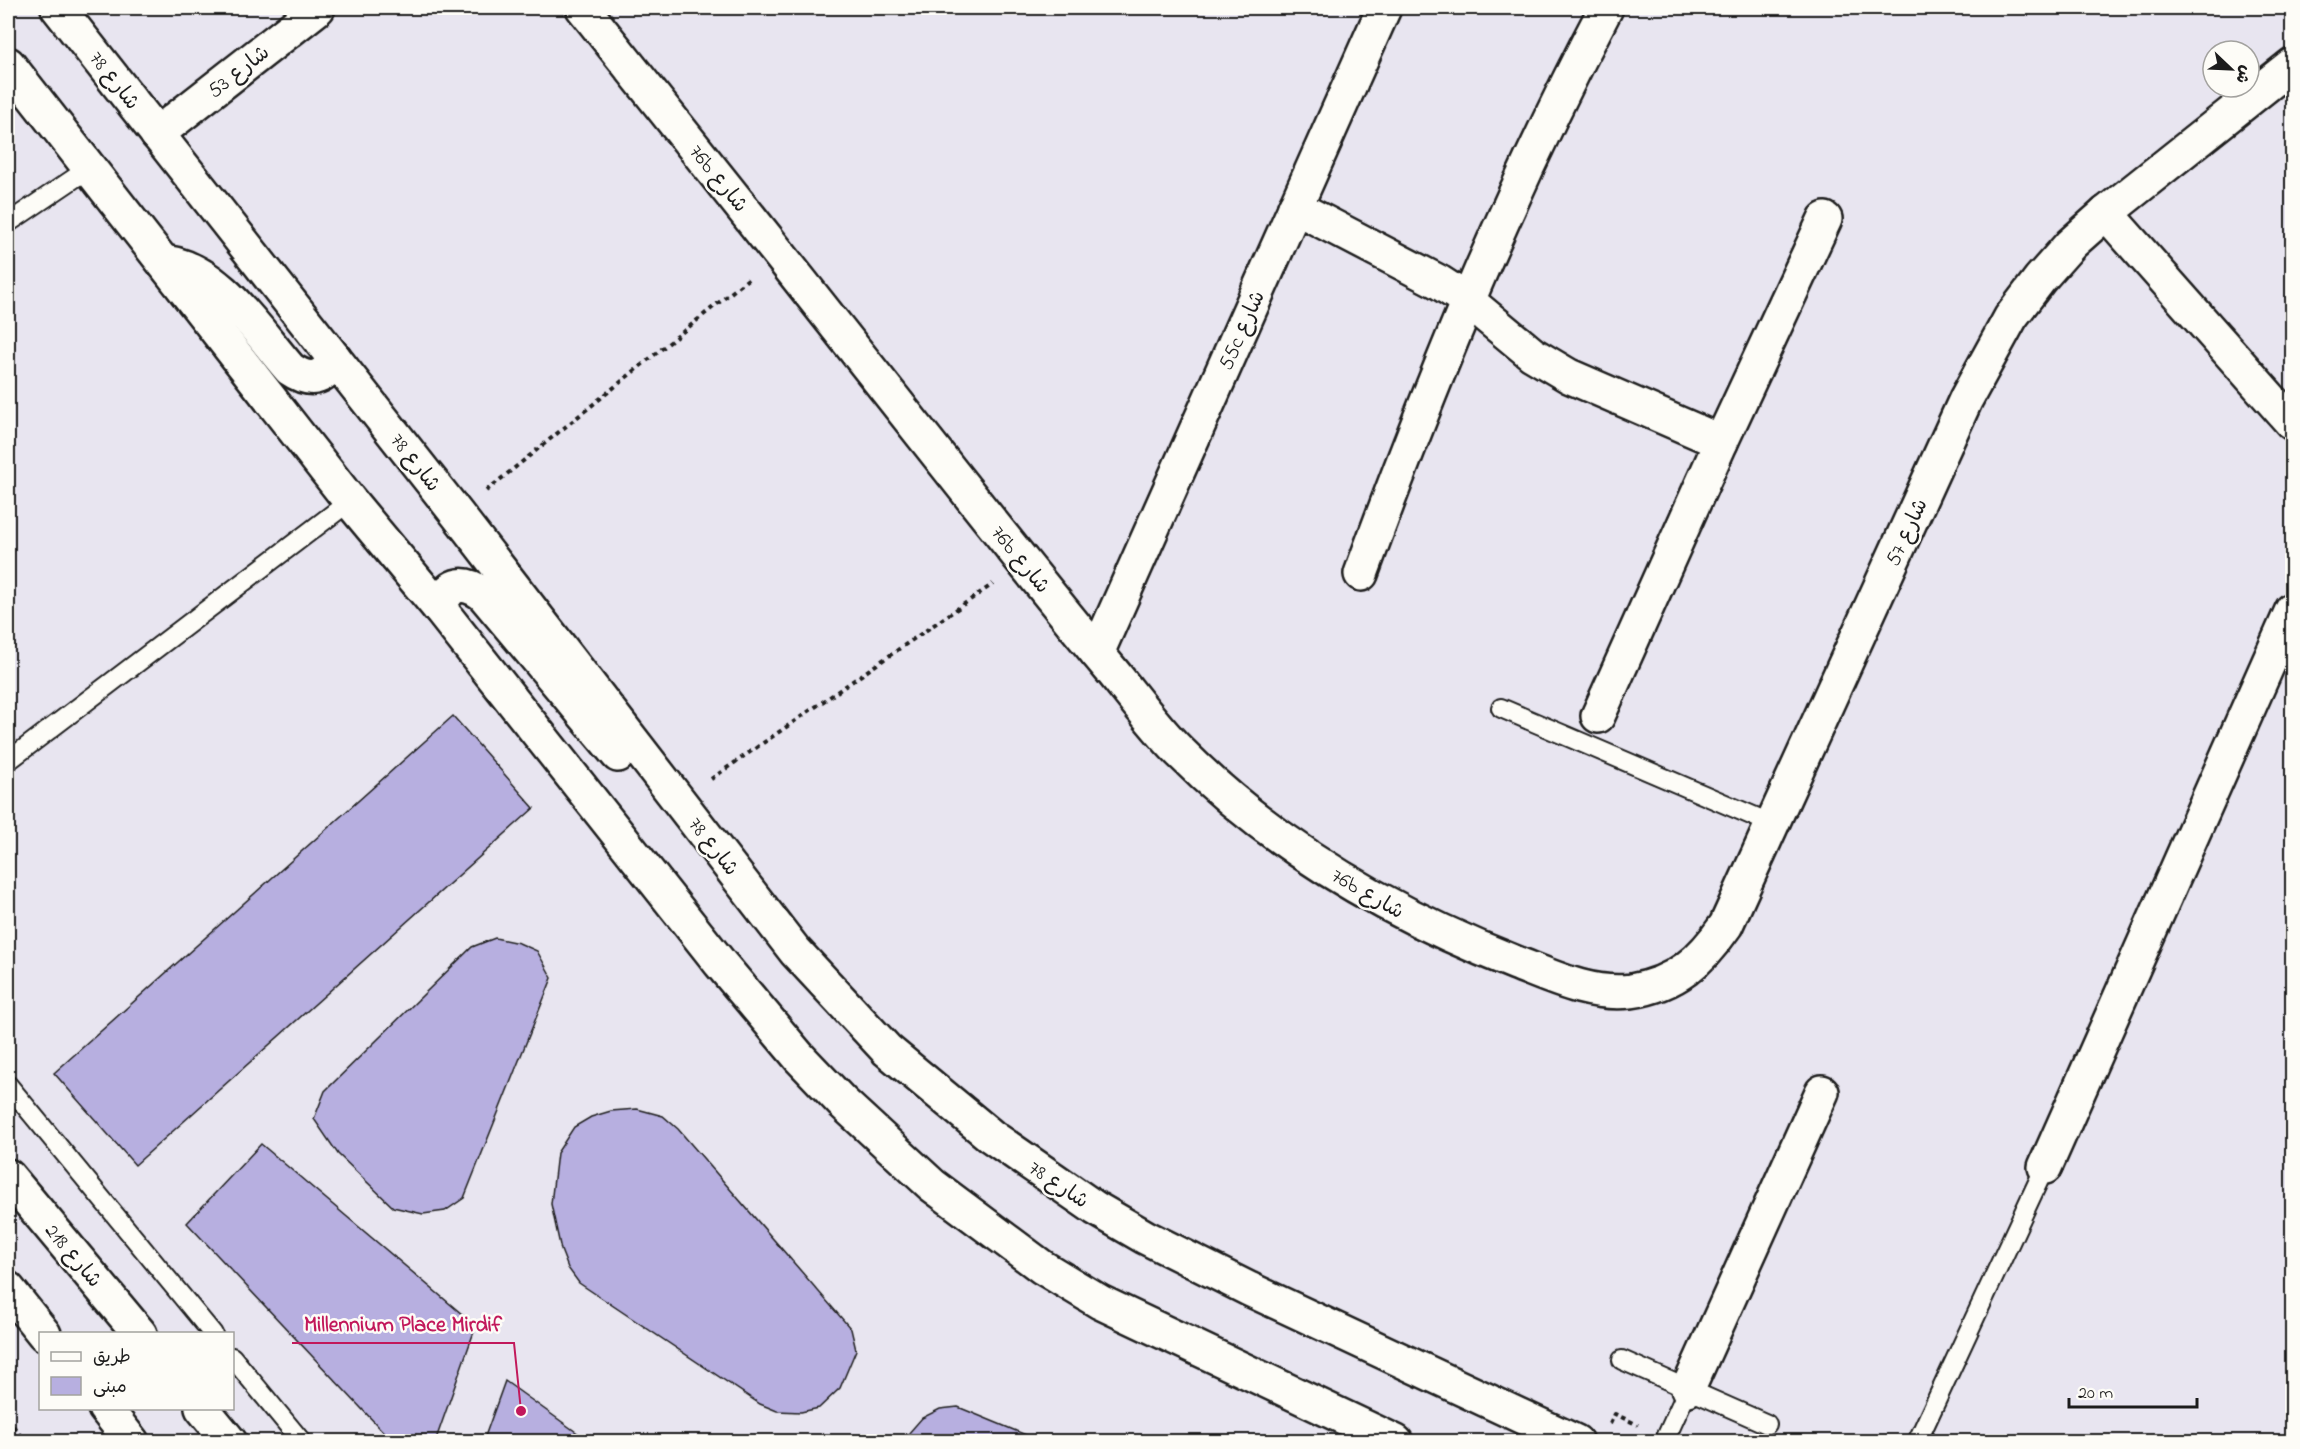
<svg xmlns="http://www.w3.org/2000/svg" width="2300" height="1449" font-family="'Indie Flower','Playpen Sans Arabic',sans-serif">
  <rect width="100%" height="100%" fill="#e8e5f0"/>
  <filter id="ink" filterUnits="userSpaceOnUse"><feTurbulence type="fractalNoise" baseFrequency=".0167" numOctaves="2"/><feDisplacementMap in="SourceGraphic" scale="12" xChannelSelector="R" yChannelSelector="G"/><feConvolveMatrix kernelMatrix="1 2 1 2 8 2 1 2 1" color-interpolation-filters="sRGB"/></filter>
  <g filter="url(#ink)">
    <!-- building -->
    <g fill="#b7afe0" stroke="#1c1c1c" stroke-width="1.5">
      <polygon points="453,716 534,808 135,1165 54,1073"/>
      <polygon points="495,938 519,943 537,951 552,978 464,1198 445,1211 423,1214 393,1207 338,1154 314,1119 325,1091 472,947"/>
      <polygon points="637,1109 663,1116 678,1129 851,1329 856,1350 840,1388 819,1408 801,1412 777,1411 760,1404 579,1283 568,1268 561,1250 551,1204 557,1153 574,1127 591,1117 611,1111"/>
      <polygon points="261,1144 476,1326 435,1442 393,1442 187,1223"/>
      <polygon points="505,1381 590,1442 483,1442"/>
      <polygon points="958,1407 1043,1442 901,1442 922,1418 940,1409"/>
    </g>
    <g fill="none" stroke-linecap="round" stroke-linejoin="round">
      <!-- service casing -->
      <g stroke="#1c1c1c" stroke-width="22">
        <g id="service">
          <polyline points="8,223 91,167"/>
          <polyline points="1501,708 1772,824"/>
          <polyline points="8,761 350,501"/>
          <polyline points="8,1085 213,1334"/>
          <polyline points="232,1357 302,1442"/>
          <polyline points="1622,1360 1767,1424"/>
          <polyline points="1664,1442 1688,1389"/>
          <polyline points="1917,1442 2045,1167"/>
        </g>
      </g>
      <!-- minor casing -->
      <g stroke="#1c1c1c" stroke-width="38">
        <g id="minor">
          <path d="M583,8C709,166 836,325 961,484C1011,547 1061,610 1112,671C1134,698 1155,727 1179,751C1274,847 1391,914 1516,963C1552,977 1591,996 1631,991C1676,984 1701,961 1726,925L1966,399L2011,317L2040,279L2071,244L2106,213L2292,65"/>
          <polyline points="157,134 318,8"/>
          <polyline points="1295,207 1439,282 1467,300 1532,354 1569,376 1721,442"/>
          <polyline points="2106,213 2292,423"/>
          <path d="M1361,574C1432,380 1510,190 1606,8"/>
          <polyline points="1097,653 1384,8"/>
          <polyline points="1598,716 1721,442 1825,219"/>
          <polyline points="2045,1167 2292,610"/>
          <polyline points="1688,1389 1822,1092"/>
        </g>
      </g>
      <!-- tertiary casing -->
      <g stroke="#1c1c1c" stroke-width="38">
        <g id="tertiary">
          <polyline points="58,8 457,514 795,951 887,1050 991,1136 1095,1208 1145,1237 1249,1289 1576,1442"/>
          <polyline points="8,64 350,501 439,608 720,963 799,1057 842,1102 932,1185 1042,1267 1100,1302 1396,1442"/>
          <path d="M165,262C219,269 256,330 290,369C309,382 324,381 334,358"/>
          <path d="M439,608C448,584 462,579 483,594L618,755"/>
          <polyline points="8,1176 140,1334"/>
          <polyline points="8,1289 44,1334"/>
          <polyline points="105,1408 132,1442"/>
          <polyline points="202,1408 230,1442"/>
        </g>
      </g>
      <!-- path -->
      <g stroke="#1c1c1c" stroke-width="4" stroke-dasharray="4.5 4.5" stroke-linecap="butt">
        <polyline points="486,491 748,279"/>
        <polyline points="711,779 993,584"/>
        <polyline points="8,1419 25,1442"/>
        <polyline points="1610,1424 1615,1414 1638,1425"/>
      </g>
      <!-- service -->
      <use href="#service" stroke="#fdfcf7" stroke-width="18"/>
      <!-- minor -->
      <use href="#minor" stroke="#fdfcf7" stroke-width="33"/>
      <!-- tertiary -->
      <use href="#tertiary" stroke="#fdfcf7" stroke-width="33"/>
    </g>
  </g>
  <g text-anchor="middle" stroke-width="5" stroke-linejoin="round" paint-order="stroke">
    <!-- street labels -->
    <g font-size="21" fill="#1c1c1c" stroke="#fdfcf7">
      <text transform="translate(238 71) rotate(-38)" y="7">شارع 53</text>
      <text transform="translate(115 80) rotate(52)" y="7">شارع 78</text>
      <text transform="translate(719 178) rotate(51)" y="7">76b شارع</text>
      <text transform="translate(1241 330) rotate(-66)" y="7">55c شارع</text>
      <text transform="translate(416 462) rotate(52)" y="7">شارع 78</text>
      <text transform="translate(1906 532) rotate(-65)" y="7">شارع 57</text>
      <text transform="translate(1021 559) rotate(51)" y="7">76b شارع</text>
      <text transform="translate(714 846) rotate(52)" y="7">شارع 78</text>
      <text transform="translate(1368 893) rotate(30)" y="7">76b شارع</text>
      <text transform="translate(1059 1184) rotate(34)" y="7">شارع 78</text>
      <text transform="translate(74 1255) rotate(50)" y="7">شارع 218</text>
    </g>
  </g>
  <!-- callouts -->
  <path fill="none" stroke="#c2185b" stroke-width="2" d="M521 1411L514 1343H292"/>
  <circle fill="#c2185b" stroke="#fdfcf7" stroke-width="2" cx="521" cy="1411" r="6"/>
  <g font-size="22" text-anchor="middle" font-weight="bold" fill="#c2185b" stroke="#fdfcf7" stroke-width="5" stroke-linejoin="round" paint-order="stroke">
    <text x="403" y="1331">Millennium Place Mirdif</text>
  </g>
  <!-- margin -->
  <rect width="2300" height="1449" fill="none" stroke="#fdfcf7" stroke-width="30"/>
  <rect x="15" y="15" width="2270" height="1419" fill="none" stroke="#1c1c1c" stroke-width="2" filter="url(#ink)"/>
  <!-- legend -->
  <rect x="39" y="1332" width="195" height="78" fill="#fdfcf7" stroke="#a3a29f" stroke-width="1.5"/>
  <rect x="51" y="1352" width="30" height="9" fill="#fdfcf7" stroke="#a3a29f" stroke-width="1.5"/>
  <text x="93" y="1362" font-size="18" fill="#1c1c1c">طريق</text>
  <rect x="51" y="1377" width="30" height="18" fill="#b7afe0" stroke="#a3a29f" stroke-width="1.5"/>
  <text x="93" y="1392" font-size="18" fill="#1c1c1c">مبنى</text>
  <!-- north arrow -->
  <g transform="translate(2231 69) rotate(113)"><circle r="28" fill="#fdfcf7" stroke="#a3a29f" stroke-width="1.5"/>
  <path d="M0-4.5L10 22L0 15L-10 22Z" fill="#1c1c1c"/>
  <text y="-9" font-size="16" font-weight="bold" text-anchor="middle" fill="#1c1c1c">ش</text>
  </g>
  <!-- scale -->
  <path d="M2069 1398v9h128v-9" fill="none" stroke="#1c1c1c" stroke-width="3"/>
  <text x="2078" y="1398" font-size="18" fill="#1c1c1c" stroke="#fdfcf7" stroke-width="4.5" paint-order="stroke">20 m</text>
</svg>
